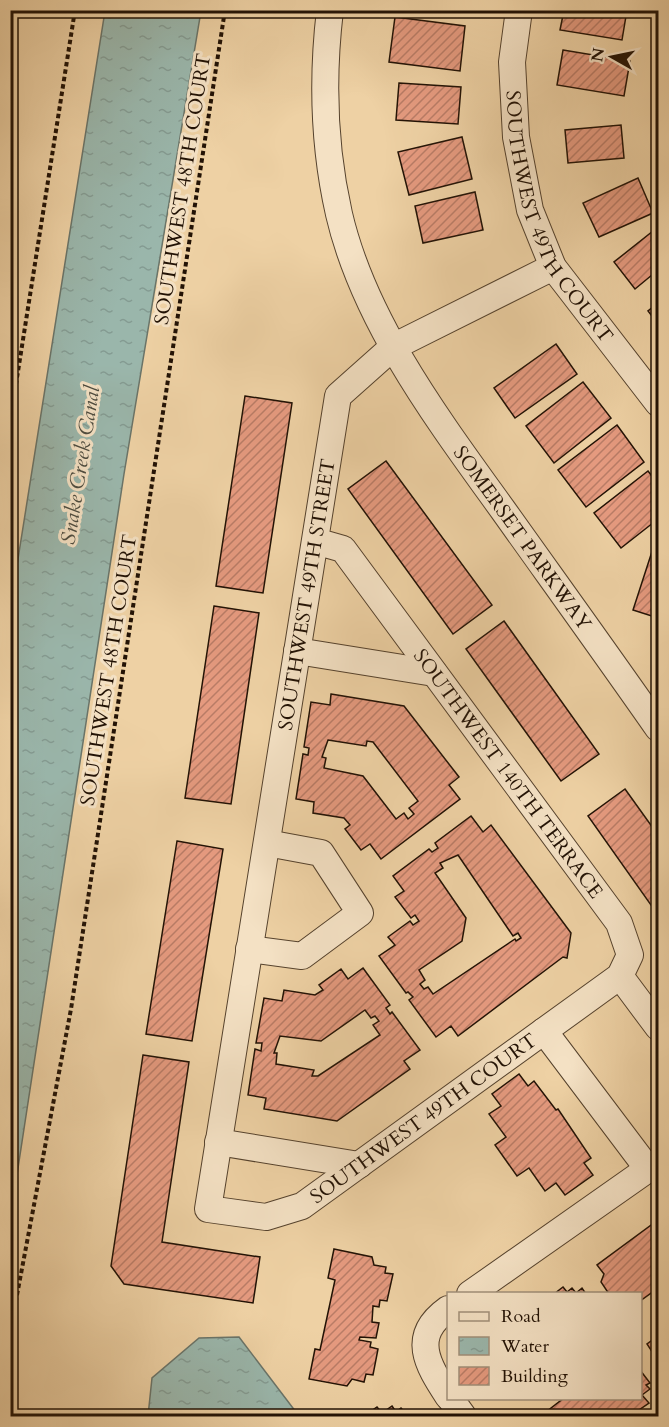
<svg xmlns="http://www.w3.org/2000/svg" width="669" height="1427" font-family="Cardo,serif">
  <defs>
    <pattern id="water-ripples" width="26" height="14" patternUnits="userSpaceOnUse" patternTransform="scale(1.5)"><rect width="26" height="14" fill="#9ab6ab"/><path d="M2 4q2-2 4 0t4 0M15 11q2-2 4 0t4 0" fill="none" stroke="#849b92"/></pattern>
    <pattern id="building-hatch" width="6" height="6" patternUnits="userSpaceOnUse" patternTransform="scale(1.5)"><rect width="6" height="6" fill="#e59a7f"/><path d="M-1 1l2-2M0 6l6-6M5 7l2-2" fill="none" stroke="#b97c66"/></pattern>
  </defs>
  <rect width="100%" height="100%" fill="#eed1a4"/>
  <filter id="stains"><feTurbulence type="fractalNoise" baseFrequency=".00333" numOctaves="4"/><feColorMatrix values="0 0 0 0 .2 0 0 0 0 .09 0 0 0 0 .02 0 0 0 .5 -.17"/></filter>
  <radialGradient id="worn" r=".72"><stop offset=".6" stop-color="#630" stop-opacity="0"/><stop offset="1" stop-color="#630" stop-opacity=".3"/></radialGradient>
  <!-- water -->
  <g fill="url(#water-ripples)" stroke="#6a7469" stroke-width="1.5">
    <polygon points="105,11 201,11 124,474 11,1214 11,603"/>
    <polygon points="239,1337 299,1416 148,1416 152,1378 199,1338"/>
  </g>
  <!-- building -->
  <g fill="url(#building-hatch)" stroke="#221205" stroke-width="1.5" fill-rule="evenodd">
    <polygon points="438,10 466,10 465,16 437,13"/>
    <polygon points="564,10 627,10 622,40 560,30"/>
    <polygon points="395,17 465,26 460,71 389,62"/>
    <polygon points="563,50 630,61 624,96 557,85"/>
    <polygon points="399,83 461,87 458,124 396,120"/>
    <polygon points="621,125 624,158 568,163 565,130"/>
    <polygon points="462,137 472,179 409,195 398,152"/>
    <polygon points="638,178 653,213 599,237 583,203"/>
    <polygon points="475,192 483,230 423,243 415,206"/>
    <polygon points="658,227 658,270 635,289 614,262"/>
    <polygon points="658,303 658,324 648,311"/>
    <polygon points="556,344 577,374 515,418 494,388"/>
    <polygon points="583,382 611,418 554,463 526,426"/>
    <polygon points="245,396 292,403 263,593 216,586"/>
    <polygon points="617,425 644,462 586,507 558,470"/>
    <polygon points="386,461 492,605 453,634 348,489"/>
    <polygon points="648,471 658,484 658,519 621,548 594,513"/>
    <polygon points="658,533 658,618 633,610"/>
    <polygon points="214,606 259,613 231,804 185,798"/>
    <polygon points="504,621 599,754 561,781 466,649"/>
    <path d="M331,694L404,706L459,777L449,785L460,799L381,859L370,844L361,850L345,829L350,825L344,818L313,813L314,802L296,799L303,754L308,755L309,748L304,747L311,702L330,705ZM328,740L366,746L367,741L373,742L418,801L409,808L414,814L408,819L404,813L396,819L363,776L324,768L326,758L322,757Z"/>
    <polygon points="625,789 658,835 658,915 588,816"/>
    <path d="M471,816L483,832L491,825L571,933L567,958L563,957L458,1036L451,1026L436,1037L409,1000L413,997L408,992L406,993L379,956L395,945L388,937L410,921L413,925L419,921L415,915L411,918L395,897L404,891L393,876L429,849L432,852L438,848L435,843ZM458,855L513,936L518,933L521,938L516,941L515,939L433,994L428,987L424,989L420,984L425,980L419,970L462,941L466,918L435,873L443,868L440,863Z"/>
    <polygon points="177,841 223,849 192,1041 146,1034"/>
    <path d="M363,968L390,1005L386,1008L390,1014L392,1012L420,1050L404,1061L410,1069L337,1121L264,1109L266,1098L248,1095L255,1049L261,1051L262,1043H256L264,998L282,1001L284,990L315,995L323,990L319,985L341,969L348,979ZM365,1010L371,1018L375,1016L379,1021L373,1025L380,1035L318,1076H312L314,1070L276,1064L277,1053H274L280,1036L321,1041Z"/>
    <polygon points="143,1055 189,1062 162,1242 260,1257 253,1303 124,1284 111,1266"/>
    <polygon points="519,1074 528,1086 534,1081 556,1110 558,1109 591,1158 584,1163 593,1175 565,1195 556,1183 545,1191 529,1168 517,1176 495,1145 506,1137 489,1114 501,1106 492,1094"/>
    <polygon points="658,1220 658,1288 640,1301 640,1294 609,1294 601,1282 604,1274 597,1265"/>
    <polygon points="334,1249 372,1257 374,1265 386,1267 385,1273 393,1274 387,1301 380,1300 379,1307 373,1306 372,1322 379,1323 376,1338 360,1337 359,1340 371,1342 370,1347 378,1349 373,1375 366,1374 364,1382 352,1379 347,1386 309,1379 315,1349 320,1350 335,1280 328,1278"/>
    <polygon points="563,1287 567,1292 572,1288 576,1293 582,1288 586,1294 554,1294"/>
    <polygon points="658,1336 658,1361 647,1344"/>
    <polygon points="640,1370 650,1383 646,1385 650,1389 642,1395 649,1403 630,1416 624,1416 620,1411 613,1416 542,1415 564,1398 640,1398"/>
    <polygon points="392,1406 396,1412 401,1408 408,1416 364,1416 377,1407 382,1413"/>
  </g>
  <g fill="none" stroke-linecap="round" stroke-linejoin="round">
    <!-- minor casing -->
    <g stroke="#55422d" stroke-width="28">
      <g id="minor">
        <path id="s1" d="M330,10C322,77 324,148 339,214C364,322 439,421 503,510C555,583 607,655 658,728"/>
        <path id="s2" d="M519,10L512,62L516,137L530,210L553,267L658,403"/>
        <path id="s3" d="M315,541L343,549L619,923L630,955L620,976L302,1206L266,1217L208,1209L338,396L393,347L553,267"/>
        <polyline points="297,651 434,673"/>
        <polyline points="249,949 302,956 360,913 321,853 267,843"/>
        <polyline points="620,976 658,1027"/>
        <polyline points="544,1031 648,1169"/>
        <polyline points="218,1142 359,1165"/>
        <polyline points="470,1294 658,1162"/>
        <path d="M448,1309C410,1336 427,1364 448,1396"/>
        <polyline points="450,1398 463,1416"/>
      </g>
    </g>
    <!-- path -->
    <g stroke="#221205" stroke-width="4" stroke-dasharray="4.5 3" stroke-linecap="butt">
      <polyline points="10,422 75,10"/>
      <polyline points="10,1332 71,1009 225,10"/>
    </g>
    <!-- minor -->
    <use href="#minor" stroke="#f4e1c4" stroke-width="26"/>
  </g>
  <g text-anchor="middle" stroke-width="6" stroke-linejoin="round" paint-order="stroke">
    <!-- street labels -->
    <g font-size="20" fill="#221205" stroke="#f4e1c4">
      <text transform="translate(182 189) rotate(-81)" y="7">SOUTHWEST 48TH COURT</text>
      <text dy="7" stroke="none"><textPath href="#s2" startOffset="218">SOUTHWEST 49TH COURT</textPath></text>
      <text dy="7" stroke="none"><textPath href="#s1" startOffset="580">SOMERSET PARKWAY</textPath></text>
      <text dy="7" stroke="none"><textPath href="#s3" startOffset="1662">SOUTHWEST 49TH STREET</textPath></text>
      <text transform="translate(108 670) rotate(-81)" y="7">SOUTHWEST 48TH COURT</text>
      <text dy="7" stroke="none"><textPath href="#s3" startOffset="308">SOUTHWEST 140TH TERRACE</textPath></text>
      <text transform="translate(423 1118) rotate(-36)" y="7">SOUTHWEST 49TH COURT</text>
    </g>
    <!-- water labels -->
    <g font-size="21" font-style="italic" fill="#4c4b3f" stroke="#f4e1c4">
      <text transform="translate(80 465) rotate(-81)" y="7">Snake Creek Canal</text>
    </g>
  </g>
  <!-- margin -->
  <rect width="669" height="1427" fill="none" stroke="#eed1a4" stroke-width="36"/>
  <rect x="12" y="12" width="645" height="1403" fill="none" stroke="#221205" stroke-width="3"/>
  <rect x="18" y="18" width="633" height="1391" fill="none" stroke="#221205" stroke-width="1.5"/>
  <!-- legend -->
  <rect x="447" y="1292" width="195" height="108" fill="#f4e1c4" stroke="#a08e78" stroke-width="1.5"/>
  <rect x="459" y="1312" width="30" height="9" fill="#f4e1c4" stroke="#a08e78" stroke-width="1.5"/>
  <text x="501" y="1322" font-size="18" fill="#221205">Road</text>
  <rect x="459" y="1337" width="30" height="18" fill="url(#water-ripples)" stroke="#a08e78" stroke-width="1.5"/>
  <text x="501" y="1352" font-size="18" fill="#221205">Water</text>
  <rect x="459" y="1367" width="30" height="18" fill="url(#building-hatch)" stroke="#a08e78" stroke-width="1.5"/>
  <text x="501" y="1382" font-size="18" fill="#221205">Building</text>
  <!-- north arrow -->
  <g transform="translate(612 57) rotate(279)" stroke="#f4e1c4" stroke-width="4.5" paint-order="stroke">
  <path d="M0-4.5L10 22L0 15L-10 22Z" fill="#221205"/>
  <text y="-9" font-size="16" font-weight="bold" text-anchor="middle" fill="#221205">N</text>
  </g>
  <rect width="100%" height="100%" filter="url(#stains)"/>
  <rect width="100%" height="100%" fill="url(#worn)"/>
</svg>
